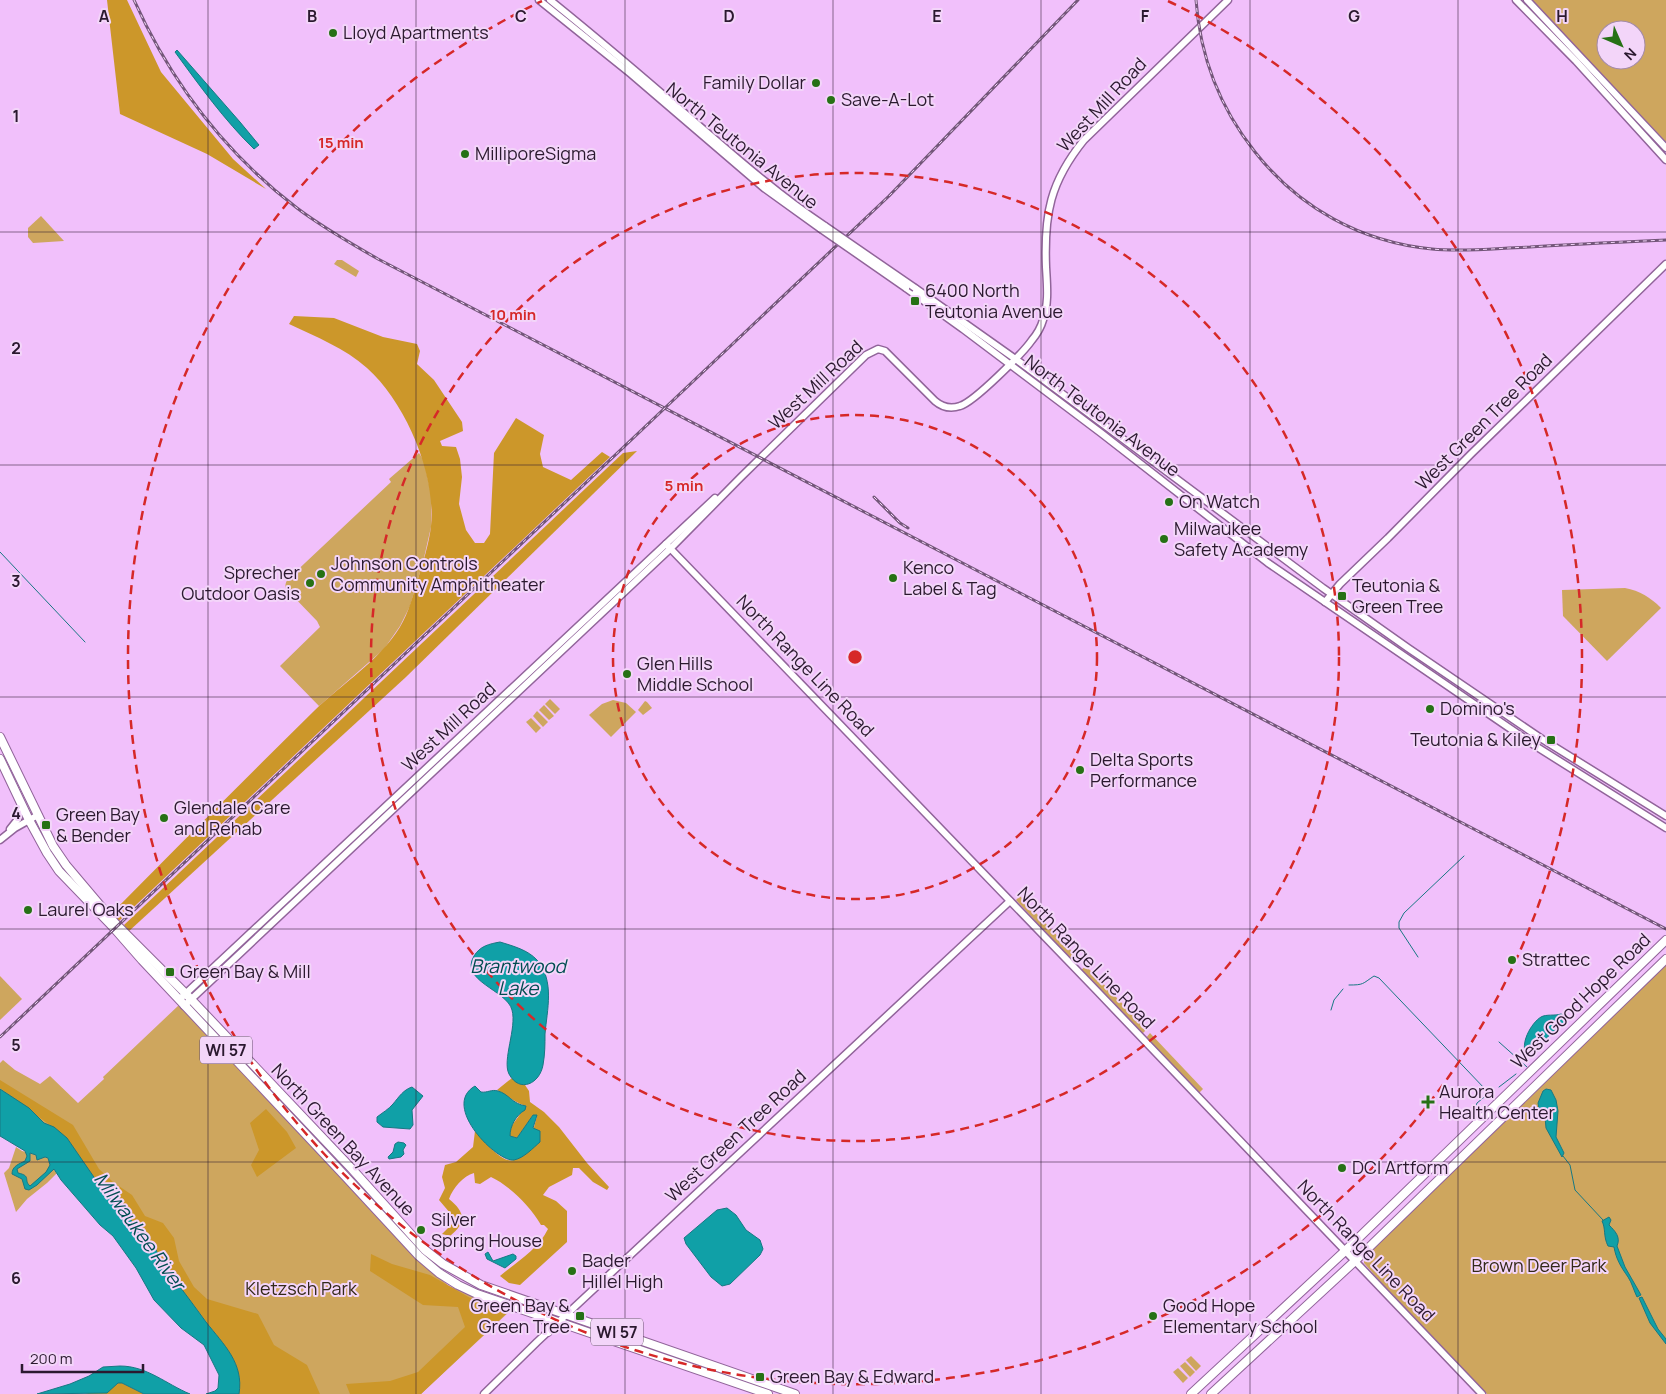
<svg xmlns="http://www.w3.org/2000/svg" width="1666" height="1394" font-family="Manrope,sans-serif">
  <rect width="100%" height="100%" fill="#f1c0fb"/>
  <!-- green -->
  <g fill="#cea65e" fill-rule="evenodd">
    <path d="M1531,0H1666V142ZM1606,30H1636V60H1606Z"/>
    <polygon points="41,216 64,241 33,243 28,237 28,228"/>
    <polygon points="337,260 342,260 359,271 356,277 334,264"/>
    <path d="M419,453L424,461L431,494V527L423,562L410,606L400,626L384,649L319,706L280,666L320,627L317,621L290,593L289,594C285,589 284,584 288,579L391,482L389,479Z"/>
    <path d="M1625,588C1640,591 1650,597 1661,608L1607,661L1563,616L1562,590Z"/>
    <polygon points="550,699 560,709 555,714 545,704"/>
    <polygon points="613,700 626,703 636,712 611,737 589,715 602,704"/>
    <polygon points="645,701 647,702 652,708 643,715 638,710"/>
    <polygon points="544,705 554,716 549,720 539,710"/>
    <polygon points="537,711 548,722 543,727 533,716"/>
    <polygon points="531,718 541,728 536,733 526,722"/>
    <polygon points="1020,896 1080,960 1075,964 1016,900"/>
    <polygon points="1666,964 1666,1394 1487,1394 1390,1293 1364,1263 1364,1258"/>
    <polygon points="1086,966 1147,1029 1142,1034 1081,970"/>
    <polygon points="0,976 22,999 0,1020"/>
    <polygon points="179,1005 419,1261 449,1286 510,1311 421,1394 226,1394 226,1371 83,1187 0,1114 0,1063 3,1060 15,1070 40,1084 50,1076 78,1103 104,1079 103,1077"/>
    <polygon points="1150,1033 1203,1089 1199,1093 1146,1038"/>
    <polygon points="16,1147 22,1151 48,1158 50,1165 57,1173 47,1183 27,1199 16,1212 4,1173 9,1168"/>
    <polygon points="1191,1356 1201,1366 1196,1371 1186,1360"/>
    <polygon points="1185,1362 1195,1372 1190,1377 1180,1366"/>
    <polygon points="1178,1368 1188,1378 1183,1383 1173,1372"/>
  </g>
  <!-- forest -->
  <g fill="#cc972a">
    <polygon points="107,0 127,0 161,72 233,159 266,189 207,154 120,114"/>
    <path d="M294,316L334,318L383,337L417,344L420,351L417,364L434,380L462,422L463,431L440,441L442,446L456,447L460,459L462,477L459,504L466,530L475,543H484L490,534L494,453L516,418L544,435L540,454L543,467L571,480L602,452L610,457L119,921L112,913C179,845 246,778 314,711C343,683 379,661 400,627C409,612 413,595 418,579C423,562 429,544 431,526C436,474 406,403 367,368C345,348 316,337 289,324Z"/>
    <polygon points="637,451 406,677 128,932 124,925 623,453"/>
    <path d="M512,1078L518,1083L525,1085L529,1091L530,1102L544,1112L559,1127L587,1163L609,1187L607,1190L593,1182L579,1168H573L572,1175L549,1187L543,1195L556,1201L567,1211V1242L520,1285L509,1283L500,1276C516,1262 538,1250 548,1229L544,1225H541C530,1206 510,1186 491,1177L480,1184L475,1183L474,1173C463,1176 453,1188 449,1199C465,1212 467,1222 450,1236L442,1234L456,1220L439,1200L445,1188L442,1177L445,1165L456,1162L473,1147L475,1131C482,1139 498,1158 508,1160C515,1162 522,1156 527,1153L537,1116L533,1115L517,1138L510,1136V1128L526,1106C515,1103 508,1096 497,1090Z"/>
    <path d="M0,1080L73,1125L99,1169L113,1182L132,1195L145,1216L163,1223L174,1238L179,1261L194,1287L207,1299L258,1314L274,1345L307,1365L320,1394H239C244,1364 225,1347 209,1325C197,1309 186,1294 173,1278L168,1274L156,1250L125,1213L117,1206L113,1198L98,1183L67,1138L0,1088Z"/>
    <polygon points="266,1109 287,1132 296,1148 257,1177 251,1165 259,1150 250,1123"/>
    <polygon points="371,1254 392,1264 430,1275 479,1303 508,1312 421,1394 350,1394 346,1384 390,1381 418,1372 465,1327 458,1307 423,1305 370,1271"/>
    <path d="M118,1383H122L144,1394H85C101,1389 103,1394 118,1383Z"/>
  </g>
  <!-- water -->
  <g fill="#10a0a7" stroke="#187883" fill-rule="evenodd">
    <path d="M177,50L240,122L259,145L254,149C225,121 199,85 175,52Z"/>
    <path d="M500,942C513,946 528,950 537,960C555,981 547,1010 545,1034C545,1044 545,1054 543,1065C540,1083 520,1094 509,1074C502,1060 517,1028 512,1010C507,990 459,981 474,956C480,946 489,944 500,942Z"/>
    <path d="M1561,1014L1568,1017L1567,1021L1550,1034L1535,1054L1527,1055C1519,1045 1531,1023 1541,1017C1546,1014 1555,1016 1561,1014Z"/>
    <path d="M475,1086L481,1092C487,1093 492,1089 498,1091C509,1094 512,1104 526,1106L525,1110C516,1115 510,1126 510,1136L517,1138L533,1115H537L533,1128L540,1131V1142C533,1148 524,1158 514,1160C498,1163 440,1106 475,1086Z"/>
    <path d="M412,1087L423,1096L412,1110L413,1125L410,1129L383,1127L377,1122V1117C382,1113 389,1109 393,1104C399,1097 403,1090 412,1087Z"/>
    <path d="M0,1089L29,1108L44,1123L54,1127L67,1138L98,1183L113,1198L117,1206L125,1213L156,1250L168,1274L173,1278C185,1293 195,1307 206,1322C224,1345 244,1363 239,1394H206L215,1391L218,1388L219,1375L204,1345L181,1328L154,1300L136,1268L113,1236L100,1225L61,1180L54,1169L37,1185L29,1190L25,1189L22,1179L12,1174C12,1166 19,1164 25,1161L27,1156L25,1151L0,1136ZM30,1153L36,1155L37,1160L45,1157L48,1158L50,1165L46,1172L30,1186C23,1180 32,1176 18,1173L17,1169L30,1161Z"/>
    <polygon points="1546,1089 1551,1090 1556,1100 1558,1111 1556,1137 1564,1153 1562,1157 1546,1128 1545,1117 1539,1109 1538,1103 1543,1091"/>
    <polygon points="398,1142 404,1143 406,1145 403,1150 404,1154 401,1157 389,1159 388,1157 393,1152 395,1144"/>
    <polygon points="727,1208 736,1215 746,1230 760,1240 763,1249 760,1255 730,1284 722,1286 711,1277 686,1244 684,1238 717,1210"/>
    <path d="M1609,1217L1611,1220L1609,1225C1615,1231 1621,1237 1617,1246L1625,1267L1641,1295L1637,1297C1634,1291 1632,1283 1628,1277C1621,1267 1616,1259 1614,1247L1608,1246C1603,1236 1606,1229 1602,1221Z"/>
    <polygon points="488,1252 493,1261 513,1254 516,1256 516,1259 505,1268 487,1259 485,1254"/>
    <polygon points="1642,1297 1658,1329 1666,1339 1666,1344 1650,1323 1639,1298"/>
    <path d="M120,1366C147,1366 166,1384 190,1394H144L122,1383H118L107,1393L37,1394L70,1384L89,1376L103,1367Z"/>
  </g>
  <g fill="none" stroke-linecap="round" stroke-linejoin="round">
    <!-- stream -->
    <g stroke="#187883" stroke-width="1">
      <polyline points="0,552 85,642"/>
      <polyline points="1418,957 1399,928 1399,922 1404,913 1464,856"/>
      <path d="M1349,985C1364,985 1362,984 1374,976L1379,978L1486,1090L1488,1094L1477,1103L1475,1108"/>
      <polyline points="1331,1010 1334,1000 1343,989"/>
      <polyline points="1499,1042 1527,1067"/>
      <polyline points="1499,1087 1516,1074"/>
      <polyline points="1563,1156 1570,1165 1575,1190 1603,1220"/>
    </g>
    <!-- secondary casing -->
    <g stroke="#91649a" stroke-width="9">
      <g id="secondary">
        <polyline points="539,0 631,74 764,188 821,229"/>
        <path d="M550,0C597,38 643,77 689,117C733,155 777,194 825,226"/>
        <polyline points="1516,0 1576,61 1666,160"/>
        <polyline points="1527,0 1666,148"/>
        <polyline points="906,288 963,329 1101,433 1268,563 1537,747 1666,828"/>
        <polyline points="915,288 1021,363 1323,588 1408,648 1542,739 1666,816"/>
        <polyline points="666,544 1096,990 1482,1394"/>
        <polyline points="1325,602 1340,584 1388,538 1471,454 1666,264"/>
        <polyline points="10,829 18,819 22,805"/>
        <polyline points="0,840 15,828 38,815"/>
        <polyline points="182,997 715,498"/>
        <path d="M184,1006L671,548L741,477L866,355L878,349L885,351L935,401C942,407 951,409 960,406C974,402 1023,353 1032,340C1037,334 1041,327 1043,320C1049,303 1047,285 1046,267C1044,214 1050,182 1084,140L1228,0"/>
        <polyline points="484,1394 537,1342 1010,901"/>
      </g>
    </g>
    <!-- primary casing -->
    <g stroke="#91649a" stroke-width="10">
      <g id="primary">
        <polyline points="0,737 53,846 66,865 115,923 186,994 352,1169 425,1250 443,1264 481,1285 795,1394"/>
        <polyline points="0,759 29,820 47,853 59,871 114,928 142,960 345,1176 419,1256 439,1273 458,1285 477,1294 768,1394"/>
        <polyline points="542,1316 547,1323 548,1332"/>
        <polyline points="1191,1394 1345,1251 1666,940"/>
        <polyline points="1211,1394 1355,1261 1666,959"/>
      </g>
    </g>
    <!-- secondary -->
    <use href="#secondary" stroke="#fff" stroke-width="6"/>
    <!-- primary -->
    <use href="#primary" stroke="#fff" stroke-width="8"/>
    <!-- rail casing -->
    <g stroke="#735679" stroke-width="3">
      <g id="rail">
        <path d="M134,0C171,82 225,153 297,208C322,227 350,243 378,259L1666,929"/>
        <path d="M1196,0C1200,56 1220,108 1255,152C1299,208 1361,242 1432,249C1465,252 1498,248 1530,247C1575,244 1621,242 1666,240"/>
        <polyline points="874,497 900,523 908,528"/>
        <polyline points="0,1037 889,196 1078,0"/>
      </g>
    </g>
    <!-- rail -->
    <use href="#rail" stroke="#f3d5f9" stroke-width="1" stroke-dasharray="4" stroke-linecap="butt"/>
    <!-- secondary-bridge casing -->
    <g stroke="#91649a" stroke-width="9" stroke-linecap="butt">
      <g id="secondary-bridge">
        <polyline points="825,226 915,288"/>
        <polyline points="821,229 906,288"/>
      </g>
    </g>
    <!-- secondary-bridge -->
    <use href="#secondary-bridge" stroke="#fff" stroke-width="6"/>
  </g>
  <!-- grid -->
  <path fill="none" stroke="#2b192f" stroke-width="1" stroke-opacity="0.55" d="M208,0V1394M416,0V1394M625,0V1394M833,0V1394M1041,0V1394M1250,0V1394M1458,0V1394M0,232H1666M0,465H1666M0,697H1666M0,929H1666M0,1162H1666"/>
  <!-- distance rings -->
  <g fill="none" stroke="#d62828" stroke-width="2.5" stroke-dasharray="9 6">
    <circle cx="855" cy="657" r="242"/>
    <circle cx="855" cy="657" r="484"/>
    <path d="M1168 1A727 727 0 1 1 542 1"/>
  </g>
  <!-- markers -->
  <g fill="#267115" stroke="#f3d5f9" stroke-width="2">
    <circle cx="333" cy="33" r="5"/>
    <circle cx="816" cy="83" r="5"/>
    <circle cx="831" cy="100" r="5"/>
    <circle cx="465" cy="154" r="5"/>
    <rect x="910" y="296" width="10" height="10" rx="2.5"/>
    <circle cx="1169" cy="502" r="5"/>
    <circle cx="1164" cy="539" r="5"/>
    <circle cx="321" cy="574" r="5"/>
    <circle cx="893" cy="578" r="5"/>
    <circle cx="310" cy="583" r="5"/>
    <rect x="1337" y="591" width="10" height="10" rx="2.5"/>
    <circle cx="627" cy="674" r="5"/>
    <circle cx="1430" cy="709" r="5"/>
    <rect x="1546" y="735" width="10" height="10" rx="2.5"/>
    <circle cx="1080" cy="770" r="5"/>
    <circle cx="164" cy="818" r="5"/>
    <rect x="41" y="820" width="10" height="10" rx="2.5"/>
    <circle cx="28" cy="910" r="5"/>
    <circle cx="1512" cy="960" r="5"/>
    <rect x="165" y="967" width="10" height="10" rx="2.5"/>
    <path d="M1425.5 1094.5h5v5h5v5h-5v5h-5v-5h-5v-5h5z"/>
    <circle cx="1342" cy="1168" r="5"/>
    <circle cx="421" cy="1230" r="5"/>
    <circle cx="572" cy="1271" r="5"/>
    <rect x="575" y="1311" width="10" height="10" rx="2.5"/>
    <circle cx="1153" cy="1316" r="5"/>
    <rect x="755" y="1372" width="10" height="10" rx="2.5"/>
  </g>
  <g text-anchor="middle" stroke-width="4" stroke-linejoin="round" paint-order="stroke">
    <!-- shield labels -->
    <g fill="#f3d5f9" stroke="#67516c" stroke-width="1">
      <rect x="200" y="1036.5" width="52" height="27" rx="4"/>
      <rect x="591" y="1318.5" width="52" height="27" rx="4"/>
    </g>
    <g font-size="16" font-weight="bold" fill="#2b192f">
      <text x="226" y="1056">WI 57</text>
      <text x="617" y="1338">WI 57</text>
    </g>
    <!-- poi labels -->
    <g font-size="18" fill="#2b192f" stroke="#f3d5f9" text-anchor="start">
      <text x="343" y="39">Lloyd Apartments</text>
      <text x="806" y="89" text-anchor="end">Family Dollar</text>
      <text x="841" y="106">Save-A-Lot</text>
      <text x="475" y="160">MilliporeSigma</text>
      <text x="925" y="297">6400 North<tspan x="925" dy="21">Teutonia Avenue</tspan></text>
      <text x="1179" y="508">On Watch</text>
      <text x="1174" y="535">Milwaukee<tspan x="1174" dy="21">Safety Academy</tspan></text>
      <text x="331" y="570">Johnson Controls<tspan x="331" dy="21">Community Amphitheater</tspan></text>
      <text x="903" y="574">Kenco<tspan x="903" dy="21">Label &amp; Tag</tspan></text>
      <text x="300" y="579" text-anchor="end">Sprecher<tspan x="300" dy="21">Outdoor Oasis</tspan></text>
      <text x="1352" y="592">Teutonia &amp;<tspan x="1352" dy="21">Green Tree</tspan></text>
      <text x="637" y="670">Glen Hills<tspan x="637" dy="21">Middle School</tspan></text>
      <text x="1440" y="715">Domino's</text>
      <text x="1541" y="746" text-anchor="end">Teutonia &amp; Kiley</text>
      <text x="1090" y="766">Delta Sports<tspan x="1090" dy="21">Performance</tspan></text>
      <text x="174" y="814">Glendale Care<tspan x="174" dy="21">and Rehab</tspan></text>
      <text x="56" y="821">Green Bay<tspan x="56" dy="21">&amp; Bender</tspan></text>
      <text x="38" y="916">Laurel Oaks</text>
      <text x="1522" y="966">Strattec</text>
      <text x="180" y="978">Green Bay &amp; Mill</text>
      <text x="1439" y="1098">Aurora<tspan x="1439" dy="21">Health Center</tspan></text>
      <text x="1352" y="1174">DCI Artform</text>
      <text x="431" y="1226">Silver<tspan x="431" dy="21">Spring House</tspan></text>
      <text x="582" y="1267">Bader<tspan x="582" dy="21">Hillel High</tspan></text>
      <text x="570" y="1312" text-anchor="end">Green Bay &amp;<tspan x="570" dy="21">Green Tree</tspan></text>
      <text x="1163" y="1312">Good Hope<tspan x="1163" dy="21">Elementary School</tspan></text>
      <text x="770" y="1383">Green Bay &amp; Edward</text>
    </g>
    <!-- street labels -->
    <g font-size="18" fill="#2b192f" stroke="#f3d5f9">
      <text transform="translate(1102 105) rotate(-47)" y="6">West Mill Road</text>
      <text transform="translate(742 146) rotate(39)" y="6">North Teutonia Avenue</text>
      <text transform="translate(816 385) rotate(-43)" y="6">West Mill Road</text>
      <text transform="translate(1102 416) rotate(37)" y="6">North Teutonia Avenue</text>
      <text transform="translate(1484 422) rotate(-45)" y="6">West Green Tree Road</text>
      <text transform="translate(805 666) rotate(46)" y="6">North Range Line Road</text>
      <text transform="translate(449 727) rotate(-43)" y="6">West Mill Road</text>
      <text transform="translate(1086 958) rotate(46)" y="6">North Range Line Road</text>
      <text transform="translate(1581 1001) rotate(-44)" y="6">West Good Hope Road</text>
      <text transform="translate(736 1136) rotate(-43)" y="6">West Green Tree Road</text>
      <text transform="translate(343 1140) rotate(47)" y="6">North Green Bay Avenue</text>
      <text transform="translate(1366 1251) rotate(46)" y="6">North Range Line Road</text>
    </g>
    <!-- park labels -->
    <g font-size="18" fill="#332918" stroke="#f3d5f9">
      <text x="1539" y="1272">Brown Deer Park</text>
      <text x="301" y="1295">Kletzsch Park</text>
    </g>
    <!-- water labels -->
    <g font-size="19" font-style="italic" fill="#004d51" stroke="#f3d5f9">
      <text x="518" y="973">Brantwood<tspan x="518" dy="22">Lake</tspan></text>
      <text transform="translate(140 1231) rotate(54)" y="7">Milwaukee River</text>
    </g>
  </g>
  <g font-size="16" text-anchor="middle" font-weight="bold" fill="#2b192f" stroke="#f3d5f9" stroke-width="4" stroke-linejoin="round" paint-order="stroke">
    <text x="104" y="22">A</text>
    <text x="312" y="22">B</text>
    <text x="521" y="22">C</text>
    <text x="729" y="22">D</text>
    <text x="937" y="22">E</text>
    <text x="1145" y="22">F</text>
    <text x="1354" y="22">G</text>
    <text x="1562" y="22">H</text>
    <text x="16" y="122">1</text>
    <text x="16" y="354">2</text>
    <text x="16" y="587">3</text>
    <text x="16" y="819">4</text>
    <text x="16" y="1051">5</text>
    <text x="16" y="1284">6</text>
  </g>
  <circle cx="855" cy="657" r="8" fill="#d62828" stroke="#f3d5f9" stroke-width="2.5"/>
  <g font-size="15" text-anchor="middle" font-weight="bold" fill="#d62828" stroke="#f3d5f9" stroke-width="4" stroke-linejoin="round" paint-order="stroke">
    <text x="341" y="148">15 min</text>
    <text x="513" y="320">10 min</text>
    <text x="684" y="491">5 min</text>
  </g>
  <!-- north arrow -->
  <g transform="translate(1621 45) rotate(135)"><circle r="24" fill="#f3d5f9" stroke="#a38aa8"/>
  <path d="M0-4L9 19L0 12L-9 19Z" fill="#267115"/>
  <text y="-8" font-size="14" font-weight="bold" text-anchor="middle" fill="#2b192f">N</text>
  </g>
  <!-- scale -->
  <path d="M22 1364v8h121v-8" fill="none" stroke="#2b192f" stroke-width="2.5"/>
  <text x="30" y="1364" font-size="15" fill="#2b192f" stroke="#f3d5f9" stroke-width="4" paint-order="stroke">200 m</text>
</svg>
